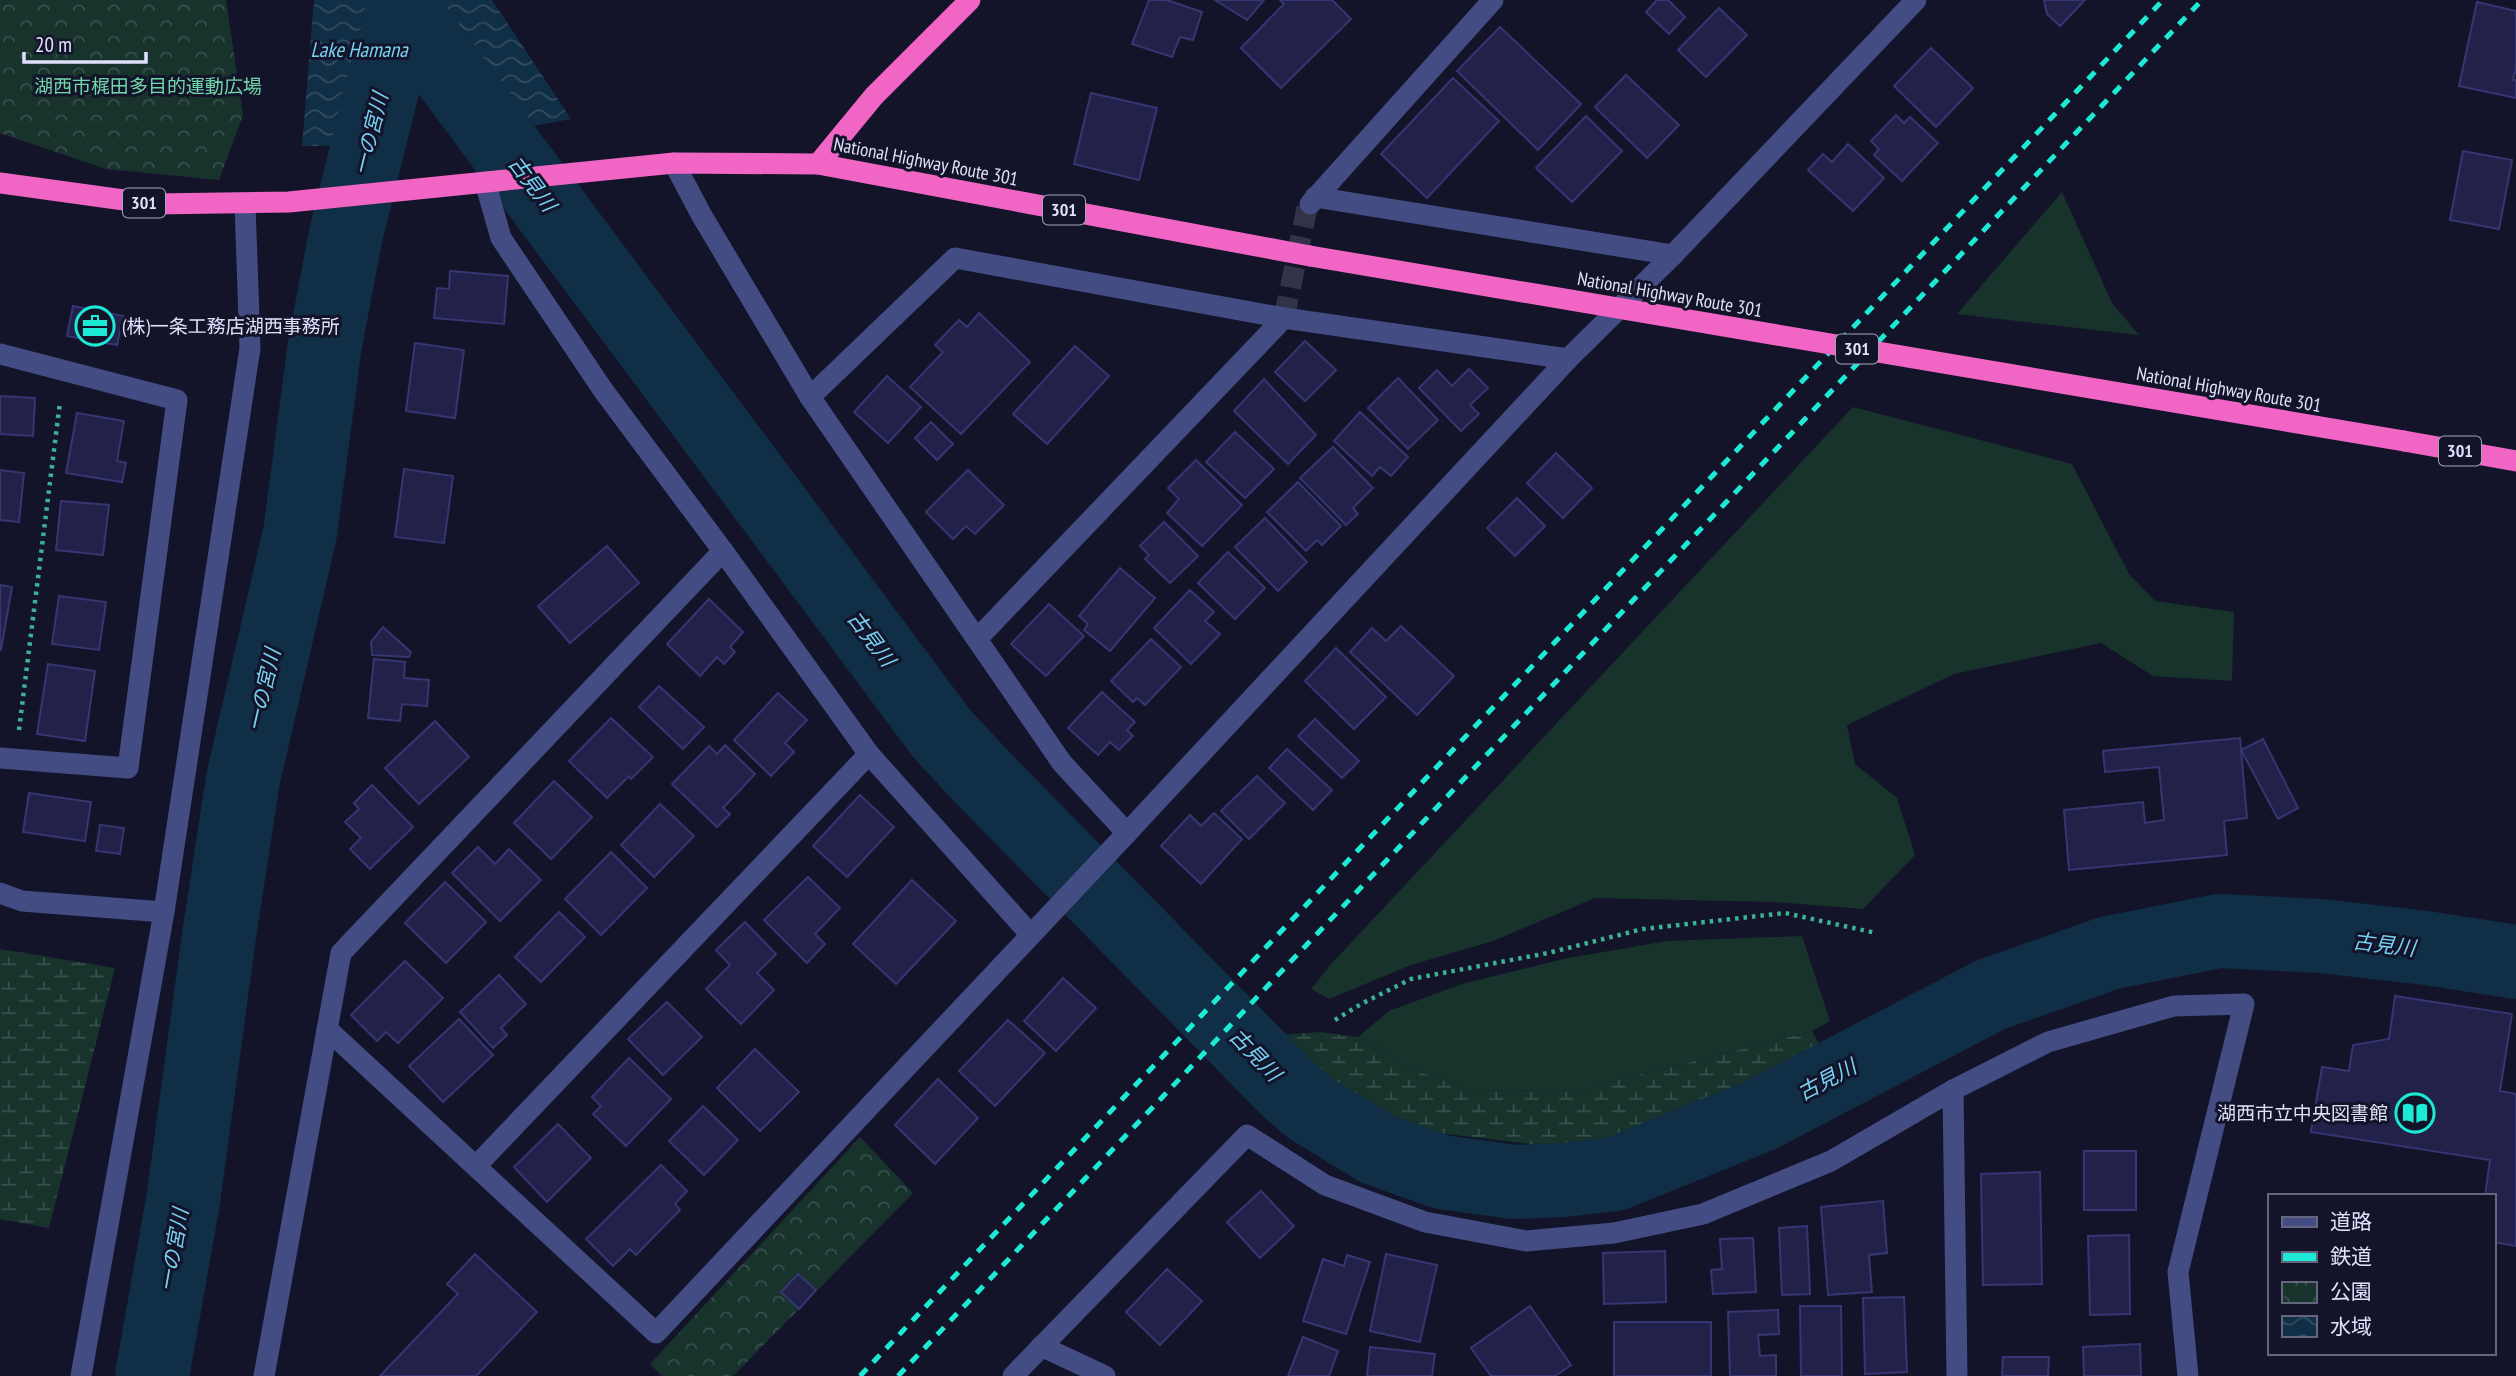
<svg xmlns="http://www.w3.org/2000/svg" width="2516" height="1376" font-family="'PT Sans Narrow','Noto Sans JP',sans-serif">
  <defs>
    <pattern id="wetland-marsh" width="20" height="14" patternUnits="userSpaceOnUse" patternTransform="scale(1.75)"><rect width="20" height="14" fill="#17332c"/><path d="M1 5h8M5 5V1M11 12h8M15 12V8" fill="none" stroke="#38504c"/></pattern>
    <pattern id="park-crowns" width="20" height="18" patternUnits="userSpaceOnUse" patternTransform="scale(1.75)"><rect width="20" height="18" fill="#17332c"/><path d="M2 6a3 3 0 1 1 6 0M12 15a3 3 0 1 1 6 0" fill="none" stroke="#38504c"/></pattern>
    <pattern id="water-waves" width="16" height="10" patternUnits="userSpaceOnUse" patternTransform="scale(1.75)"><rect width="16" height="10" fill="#102e45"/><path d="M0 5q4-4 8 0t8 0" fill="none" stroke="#324c61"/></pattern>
  </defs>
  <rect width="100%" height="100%" fill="#131429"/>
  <!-- grass -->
  <g fill="#17332c">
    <polygon points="2062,192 2112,303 2139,335 1957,314"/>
    <polygon points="1853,407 2072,464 2129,574 2155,601 2234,612 2232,681 2153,676 2101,643 1954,674 1847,725 1855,764 1897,798 1915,855 1863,909 1775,902 1595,898 1493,941 1411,965 1329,999 1311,989 1332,963"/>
    <polygon points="1802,936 1830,1021 1812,1031 1580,1090 1471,1091 1418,1071 1358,1037 1389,1011 1462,984 1568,958 1667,941"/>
  </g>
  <!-- wetland -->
  <g fill="url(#wetland-marsh)">
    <polygon points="0,949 115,968 49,1228 0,1219"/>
    <polygon points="1812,1031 1819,1044 1699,1112 1634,1144 1530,1144 1389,1127 1318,1081 1280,1035 1320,1032 1358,1037 1418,1071 1471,1091 1580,1090"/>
  </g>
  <!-- park -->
  <g fill="url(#park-crowns)">
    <polygon points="0,0 226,0 243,115 219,180 106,169 0,133"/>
    <polygon points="860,1137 913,1193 733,1376 662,1376 650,1364"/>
  </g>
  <!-- water -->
  <polygon fill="url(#water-waves)" points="314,0 492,0 571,119 499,132 460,74 438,54 414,53 402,76 379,145 302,146"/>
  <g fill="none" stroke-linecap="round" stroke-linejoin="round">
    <!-- river -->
    <g stroke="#102e45" stroke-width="74">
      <polyline points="402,10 942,734 983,778 1287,1088 1310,1108 1377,1149 1441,1172 1514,1182 1564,1180 1615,1174 1761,1115 1990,995 2109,953 2219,931 2321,936 2426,948 2516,962"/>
      <polyline points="152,1376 183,1201 219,936 243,779 300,533 325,344 346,234 393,46"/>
    </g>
  </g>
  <!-- building -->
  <g fill="#212149" stroke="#353672" stroke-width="2">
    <polygon points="1149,0 1167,0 1202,12 1193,40 1180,37 1172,57 1132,44"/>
    <polygon points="1215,0 1264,0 1247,20"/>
    <polygon points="1280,0 1332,0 1351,19 1281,88 1241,48 1284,4"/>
    <polygon points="1657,0 1668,0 1685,17 1669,34 1646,12"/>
    <polygon points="2044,0 2085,0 2060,26 2047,14"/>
    <polygon points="2477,2 2516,11 2516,68 2513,80 2516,80 2516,98 2459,86"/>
    <polygon points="1719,8 1747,35 1706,77 1678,50"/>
    <polygon points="1500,27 1581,104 1538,150 1457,71"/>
    <polygon points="1931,48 1973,88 1936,127 1894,86"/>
    <polygon points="1626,75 1679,125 1647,158 1595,107"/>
    <polygon points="1453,78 1499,121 1427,198 1381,154"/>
    <polygon points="1091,93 1157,108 1139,180 1074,164"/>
    <polygon points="1896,115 1904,123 1910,117 1938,143 1902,181 1874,155 1879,149 1871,141"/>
    <polygon points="1586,116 1622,151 1572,202 1536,168"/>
    <polygon points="1848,144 1884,178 1853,211 1808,170 1823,154 1832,162"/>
    <polygon points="2463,151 2512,160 2499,229 2450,220"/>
    <polygon points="450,271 508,276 504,324 434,318 437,288 449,289"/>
    <polygon points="73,306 123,316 117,345 67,336"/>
    <polygon points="979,313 1030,362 961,434 910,387 943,352 935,345 959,320 967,327"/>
    <polygon points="1305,341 1336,370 1305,401 1275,372"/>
    <polygon points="415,343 464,350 455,418 406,411"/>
    <polygon points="1075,346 1109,376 1047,444 1013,414"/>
    <polygon points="1469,369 1488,388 1470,405 1479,414 1461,431 1419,388 1437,370 1452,386"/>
    <polygon points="887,376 921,407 888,443 854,412"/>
    <polygon points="1398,378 1438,420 1408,449 1368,408"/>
    <polygon points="1264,379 1316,435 1288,464 1234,411"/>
    <polygon points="0,396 35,398 33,436 0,434"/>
    <polygon points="1360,412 1408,457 1391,476 1380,467 1372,476 1334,441"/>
    <polygon points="77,413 124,421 117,461 126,463 122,482 66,473"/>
    <polygon points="931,422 953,444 937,460 915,438"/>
    <polygon points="1235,432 1274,469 1245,498 1206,462"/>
    <polygon points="1333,447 1373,488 1353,508 1358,514 1346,525 1300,478"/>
    <polygon points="1556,453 1592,488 1563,518 1527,483"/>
    <polygon points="1196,460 1242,505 1202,546 1167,513 1179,499 1168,488"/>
    <polygon points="404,469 453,476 444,543 395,537"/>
    <polygon points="0,470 24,473 19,522 0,520"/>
    <polygon points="968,470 1004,505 975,534 966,526 953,539 926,512"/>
    <polygon points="1298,482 1341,526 1322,545 1317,540 1306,551 1267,512"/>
    <polygon points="1517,498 1545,526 1515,556 1487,528"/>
    <polygon points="61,501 109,505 103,555 56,550"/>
    <polygon points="1265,518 1307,562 1278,591 1235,547"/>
    <polygon points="1164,522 1198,556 1170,583 1145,559 1149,555 1140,546"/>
    <polygon points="607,546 639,583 570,643 538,606"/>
    <polygon points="1228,552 1265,588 1235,619 1198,583"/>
    <polygon points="1120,568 1155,598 1110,651 1084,630 1088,624 1079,616"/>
    <polygon points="0,585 12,587 1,650 0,650"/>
    <polygon points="1190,590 1214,612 1205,621 1220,634 1191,664 1154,628"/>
    <polygon points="59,596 106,602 99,650 52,644"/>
    <polygon points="709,599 743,632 730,647 735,652 724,664 717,657 700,676 667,644"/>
    <polygon points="1049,604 1084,636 1046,676 1011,644"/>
    <polygon points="1401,626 1454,676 1417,715 1350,652 1372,628 1386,641"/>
    <polygon points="383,627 411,652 409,657 372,655 371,642"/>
    <polygon points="1151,639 1181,667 1145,705 1137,698 1133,702 1111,681"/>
    <polygon points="1336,648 1386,697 1354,729 1305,681"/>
    <polygon points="374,659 405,662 404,678 429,680 427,706 402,704 400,721 368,718"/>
    <polygon points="48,664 95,671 85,741 37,734"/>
    <polygon points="659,686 704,727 683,749 639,707"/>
    <polygon points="1102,692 1135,722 1127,730 1133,736 1119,750 1110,742 1098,755 1068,728"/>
    <polygon points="778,693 807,720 785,743 794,752 771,776 734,740"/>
    <polygon points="611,718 653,757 631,779 629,776 607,798 569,761"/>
    <polygon points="1315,719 1359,761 1342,778 1298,736"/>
    <polygon points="435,721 469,757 419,804 385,768"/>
    <polygon points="2240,738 2247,818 2224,821 2227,855 2069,870 2064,810 2143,802 2145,823 2164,820 2159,767 2105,772 2103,751"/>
    <polygon points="2263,739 2298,808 2278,819 2241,750"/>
    <polygon points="725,745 755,774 723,808 730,814 717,827 672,784 709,746 717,754"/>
    <polygon points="1287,749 1332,790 1313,810 1269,768"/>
    <polygon points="1257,776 1285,803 1249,839 1221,811"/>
    <polygon points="554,781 592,817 551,859 514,823"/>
    <polygon points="372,785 413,827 370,869 350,849 361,838 345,822 359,809 354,803"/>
    <polygon points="29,793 91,802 85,841 23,832"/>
    <polygon points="860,795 894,827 847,877 813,846"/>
    <polygon points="660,804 694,836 654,877 621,845"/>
    <polygon points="1214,813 1242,839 1201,884 1161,846 1190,815 1201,826"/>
    <polygon points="100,825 124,828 120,854 96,851"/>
    <polygon points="478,847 495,864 509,849 541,880 500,921 452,873"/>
    <polygon points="611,852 647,888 601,935 565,899"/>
    <polygon points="808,877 840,908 815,934 825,944 807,963 764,920"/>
    <polygon points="912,880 956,921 896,984 853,944"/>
    <polygon points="445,882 486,922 446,963 405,923"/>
    <polygon points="559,912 585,937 541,982 515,957"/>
    <polygon points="745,922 776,954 757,973 774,990 741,1024 706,989 730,965 716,950"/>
    <polygon points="405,961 443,998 398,1043 386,1032 377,1041 351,1015"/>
    <polygon points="499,975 526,1004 501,1028 507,1035 493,1048 460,1012"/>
    <polygon points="1063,978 1096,1008 1056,1051 1024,1021"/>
    <polygon points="2395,996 2512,1014 2500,1091 2516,1094 2516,1246 2493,1242 2493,1196 2485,1196 2490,1160 2311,1132 2322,1067 2349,1071 2353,1045 2389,1039"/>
    <polygon points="667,1002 702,1037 663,1075 628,1039"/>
    <polygon points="459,1019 493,1055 443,1102 409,1066"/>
    <polygon points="1008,1020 1045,1053 995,1106 959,1071"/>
    <polygon points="755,1049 799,1092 760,1131 717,1088"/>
    <polygon points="629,1058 671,1099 626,1146 593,1114 601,1106 592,1097"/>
    <polygon points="938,1079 978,1118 935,1164 895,1125"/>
    <polygon points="703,1106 738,1140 704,1175 669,1141"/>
    <polygon points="558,1124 591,1158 547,1202 514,1167"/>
    <rect x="2084" y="1151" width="52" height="59"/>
    <polygon points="661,1165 687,1191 675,1204 680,1210 636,1255 630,1249 613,1266 586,1239"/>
    <polygon points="2040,1172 2042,1284 1983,1285 1981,1174"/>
    <polygon points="1261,1191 1294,1226 1260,1258 1227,1222"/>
    <polygon points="1883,1201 1887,1253 1869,1255 1872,1292 1828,1295 1821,1207"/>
    <polygon points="1807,1226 1810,1294 1782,1295 1779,1228"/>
    <polygon points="2129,1235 2130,1314 2090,1315 2088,1236"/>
    <polygon points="1753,1238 1756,1292 1713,1294 1711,1270 1722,1269 1720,1239"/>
    <polygon points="1665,1251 1666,1302 1604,1304 1603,1253"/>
    <polygon points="475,1254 537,1312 476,1376 380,1376 458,1294 447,1284"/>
    <polygon points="1386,1254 1437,1265 1420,1342 1370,1331"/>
    <polygon points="1347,1255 1370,1262 1346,1334 1303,1321 1323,1259 1344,1266"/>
    <polygon points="1167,1269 1202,1301 1160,1345 1126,1312"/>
    <polygon points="798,1274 816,1290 799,1309 781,1292"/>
    <polygon points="1904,1297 1907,1372 1865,1374 1863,1298"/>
    <polygon points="1530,1306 1571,1365 1555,1376 1491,1376 1471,1348"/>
    <polygon points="1800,1306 1841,1306 1842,1376 1801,1376"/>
    <polygon points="1778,1310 1779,1334 1758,1335 1760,1356 1776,1355 1776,1376 1730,1376 1728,1312"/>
    <rect x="1614" y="1322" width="97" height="54"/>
    <polygon points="1303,1337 1338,1351 1329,1376 1288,1376"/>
    <polygon points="2140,1344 2141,1376 2084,1376 2083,1347"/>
    <polygon points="1370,1347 1435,1354 1432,1376 1367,1376"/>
    <polygon points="2003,1357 2049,1357 2048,1376 2002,1376"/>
  </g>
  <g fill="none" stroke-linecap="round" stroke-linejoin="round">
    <!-- minor-tunnel -->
    <polyline stroke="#323349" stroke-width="21" stroke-dasharray="21 10" stroke-linecap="butt" points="1284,318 1307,208"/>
    <!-- path -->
    <g stroke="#3cb293" stroke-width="4.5" stroke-dasharray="3.5 5" stroke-linecap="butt">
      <polyline points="19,730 60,402"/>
      <polyline points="1335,1020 1361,1004 1411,979 1548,953 1643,929 1785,913 1876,933"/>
    </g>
    <!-- minor -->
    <g stroke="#434d84" stroke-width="21">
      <polyline points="674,163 702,216 810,397 1062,763 1127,833"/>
      <polyline points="485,182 501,238 603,390 723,551"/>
      <polyline points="1315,197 1673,255"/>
      <polyline points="1310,204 1493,0"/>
      <polyline points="0,354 177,400 128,768 0,758"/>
      <polyline points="810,397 955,258 1284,318 1568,359"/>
      <polyline points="978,638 1284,318"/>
      <polyline points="0,893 22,901 164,912 81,1376"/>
      <polyline points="164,912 250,348 245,204"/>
      <polyline points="327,1029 656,1333 1127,833 1568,359 1673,255 1916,0"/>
      <polyline points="1953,1090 1957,1376"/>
      <polyline points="477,1165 869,754"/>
      <polyline points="1041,1346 1105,1376"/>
      <polyline points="264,1376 341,953 723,551 869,754 1031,935"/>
      <polyline points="1013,1376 1247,1135 1325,1185 1425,1222 1526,1241 1614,1233 1703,1214 1831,1161 1953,1090 2048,1042 2174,1006 2244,1004 2178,1272 2188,1376"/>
    </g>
    <!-- highway -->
    <g stroke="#f165c4" stroke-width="21">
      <polyline points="818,164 874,96 970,0"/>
      <polyline points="0,183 153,204 289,202 674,163 818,164 1310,256"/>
      <polyline points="2404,441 2516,461"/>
    </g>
    <!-- rail -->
    <g stroke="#1dead5" stroke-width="5" stroke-dasharray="10 9" stroke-linecap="butt">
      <polyline points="860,1376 2163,0"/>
      <polyline points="898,1376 2202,0"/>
    </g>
    <!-- highway-bridge -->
    <polyline stroke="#f165c4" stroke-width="21" points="1310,256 2404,441"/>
  </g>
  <!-- icons -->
  <defs>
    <g id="office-ring" transform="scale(2.0125)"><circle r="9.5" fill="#131429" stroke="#1dead5" stroke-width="1.5"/><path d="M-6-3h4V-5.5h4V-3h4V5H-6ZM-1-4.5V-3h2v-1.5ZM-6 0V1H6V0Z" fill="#1dead5"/></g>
    <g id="library-ring" transform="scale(2.0125)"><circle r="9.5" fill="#131429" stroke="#1dead5" stroke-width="1.5"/><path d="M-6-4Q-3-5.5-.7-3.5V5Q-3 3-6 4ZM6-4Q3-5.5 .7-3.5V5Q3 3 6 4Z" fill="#1dead5"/></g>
  </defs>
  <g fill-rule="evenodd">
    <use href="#office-ring" x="95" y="326"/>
    <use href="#library-ring" x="2415" y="1113"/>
  </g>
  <g text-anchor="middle" stroke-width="6" stroke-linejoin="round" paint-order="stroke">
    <!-- shield labels -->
    <g fill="#131429" stroke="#a2a4bd" stroke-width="2">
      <rect x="123" y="188.5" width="42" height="29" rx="5"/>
      <rect x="1043" y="195.5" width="42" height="29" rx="5"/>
      <rect x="1836" y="334.5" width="42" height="29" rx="5"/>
      <rect x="2439" y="436.5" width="42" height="29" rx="5"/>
    </g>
    <g font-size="18" font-weight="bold" fill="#dfe1fc">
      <text x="144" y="209">301</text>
      <text x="1064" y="216">301</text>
      <text x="1857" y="355">301</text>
      <text x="2460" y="457">301</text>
    </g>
    <!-- park labels -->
    <g font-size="19" fill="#70d7a8" stroke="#131429">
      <text x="148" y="93">湖西市梶田多目的運動広場</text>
    </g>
    <!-- street labels -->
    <g font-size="19" fill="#dfe1fc" stroke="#131429">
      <text transform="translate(926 161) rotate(11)" y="7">National Highway Route 301</text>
      <text transform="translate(1670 294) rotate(10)" y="7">National Highway Route 301</text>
      <text transform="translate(2229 389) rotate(10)" y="7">National Highway Route 301</text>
    </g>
    <!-- poi labels -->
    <g font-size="19" fill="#dfe1fc" stroke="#131429" text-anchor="start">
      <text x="122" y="333">(株)一条工務店湖西事務所</text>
      <text x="2388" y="1120" text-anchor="end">湖西市立中央図書館</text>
    </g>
    <!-- water labels -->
    <g font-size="21" font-style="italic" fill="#76d2f2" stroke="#131429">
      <text x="359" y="57">Lake Hamana</text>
      <text transform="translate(371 134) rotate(-76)" y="7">一の宮川</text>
      <text transform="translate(532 184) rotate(53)" y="7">古見川</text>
      <text transform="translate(871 639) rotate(53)" y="7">古見川</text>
      <text transform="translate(264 690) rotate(-77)" y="7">一の宮川</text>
      <text transform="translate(2384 945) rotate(7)" y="7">古見川</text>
      <text transform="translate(1255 1055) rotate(46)" y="7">古見川</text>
      <text transform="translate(1827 1080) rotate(-28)" y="7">古見川</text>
      <text transform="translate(174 1250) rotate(-80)" y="7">一の宮川</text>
    </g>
  </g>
  <!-- legend -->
  <rect x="2268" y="1194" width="228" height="161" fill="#131429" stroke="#65667d" stroke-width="2"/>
  <rect x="2282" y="1217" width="35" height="10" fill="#434d84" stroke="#65667d" stroke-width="2"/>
  <text x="2330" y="1229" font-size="21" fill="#dfe1fc">道路</text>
  <rect x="2282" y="1252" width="35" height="10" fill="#1dead5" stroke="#65667d" stroke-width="2"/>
  <text x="2330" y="1264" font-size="21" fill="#dfe1fc">鉄道</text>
  <rect x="2282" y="1282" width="35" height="21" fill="url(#park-crowns)" stroke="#65667d" stroke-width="2"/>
  <text x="2330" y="1299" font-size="21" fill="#dfe1fc">公園</text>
  <rect x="2282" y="1316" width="35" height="21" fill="url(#water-waves)" stroke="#65667d" stroke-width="2"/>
  <text x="2330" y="1334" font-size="21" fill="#dfe1fc">水域</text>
  <!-- scale -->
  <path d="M24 52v10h122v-10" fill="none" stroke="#dfe1fc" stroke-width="3.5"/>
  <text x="35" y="52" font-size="21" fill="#dfe1fc" stroke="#131429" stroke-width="5" paint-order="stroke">20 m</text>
</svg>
